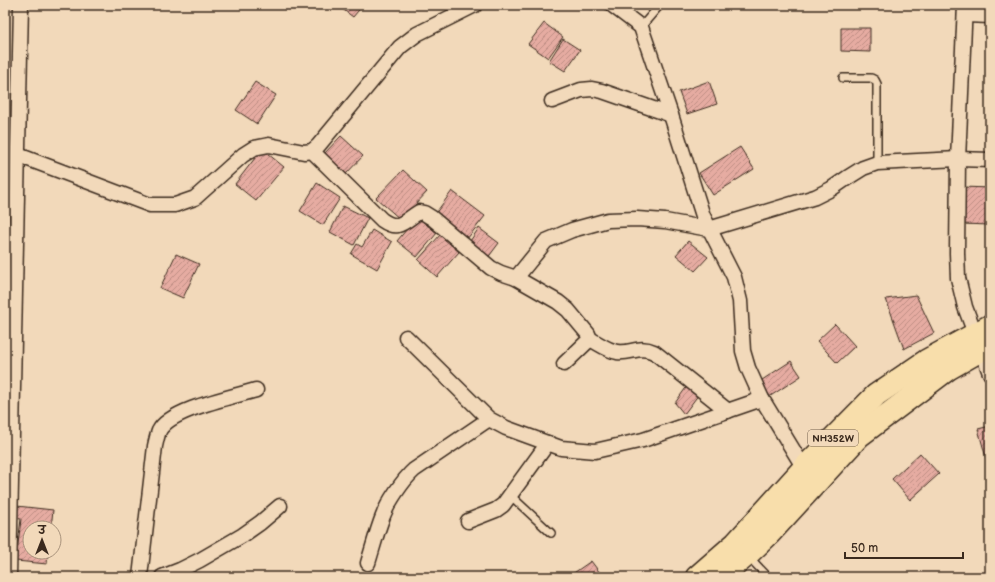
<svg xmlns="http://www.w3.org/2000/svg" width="995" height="582" font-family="'Balsamiq Sans','Playpen Sans Deva',sans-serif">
  <defs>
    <pattern id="building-hatch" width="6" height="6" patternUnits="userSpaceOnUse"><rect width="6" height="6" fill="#e6aca2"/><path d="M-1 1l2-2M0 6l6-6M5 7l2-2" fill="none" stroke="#bc8c83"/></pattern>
  </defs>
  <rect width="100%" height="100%" fill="#f2d9ba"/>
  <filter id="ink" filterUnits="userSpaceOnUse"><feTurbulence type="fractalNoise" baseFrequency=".025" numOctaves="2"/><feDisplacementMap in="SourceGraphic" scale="8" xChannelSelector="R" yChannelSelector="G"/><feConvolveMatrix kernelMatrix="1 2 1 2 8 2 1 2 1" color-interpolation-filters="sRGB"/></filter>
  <g filter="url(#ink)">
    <!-- building -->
    <g fill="url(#building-hatch)" stroke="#3b2a1e">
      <polygon points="337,5 363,5 353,17"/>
      <polygon points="544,23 563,37 548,58 528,44"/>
      <polygon points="841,28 870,28 870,52 841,51"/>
      <polygon points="563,39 580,50 565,71 549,61"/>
      <polygon points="709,81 717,104 687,114 679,92"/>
      <polygon points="255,82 276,95 257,124 236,110"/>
      <polygon points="341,136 363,156 345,175 323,155"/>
      <polygon points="740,147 754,169 713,195 699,173"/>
      <polygon points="262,149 284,167 256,201 235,184"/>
      <polygon points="403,170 427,192 401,220 376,198"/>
      <polygon points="317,183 340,198 323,225 300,211"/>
      <polygon points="962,187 990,188 990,225 961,224"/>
      <polygon points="452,191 485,216 467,239 435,214"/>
      <polygon points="343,206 368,218 354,245 330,232"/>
      <polygon points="417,217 437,233 417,257 397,241"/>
      <polygon points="479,228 499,243 487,259 468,244"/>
      <polygon points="372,230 392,242 377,269 351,254 357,244 362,247"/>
      <polygon points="440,235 459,252 437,277 418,260"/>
      <polygon points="688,241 708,257 695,271 676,255"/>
      <polygon points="176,254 199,264 183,298 160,288"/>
      <polygon points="916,295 934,333 904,349 886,299"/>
      <polygon points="835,324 855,346 837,363 817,341"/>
      <polygon points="791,361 801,376 769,397 759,382"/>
      <polygon points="688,385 699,394 684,414 675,403"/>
      <polygon points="990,426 990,472 978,429"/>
      <polygon points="920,453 939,474 910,500 892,479"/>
      <polygon points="17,506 53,510 51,528 30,528 30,552 48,552 47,564 16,561 21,519 15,518"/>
      <polygon points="591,561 603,577 568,577"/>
    </g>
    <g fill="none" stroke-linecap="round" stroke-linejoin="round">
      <!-- service casing -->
      <g stroke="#3b2a1e" stroke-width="10">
        <g id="service">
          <polyline points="641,27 660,5"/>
          <polyline points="843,78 871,78 875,80 877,84 877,163"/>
          <polyline points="510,495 551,533"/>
          <polyline points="748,556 768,577"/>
        </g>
      </g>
      <!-- minor casing -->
      <g stroke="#3b2a1e" stroke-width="17">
        <g id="minor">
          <polyline points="612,5 641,27 671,115 703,216 734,277 740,301 743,351 748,368 762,399 804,468"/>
          <polyline points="965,5 958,159 957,253 958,278 965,307 990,373"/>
          <polyline points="965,15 990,16"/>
          <polyline points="552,101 581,90 592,89 602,91 671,115"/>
          <path d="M312,151L382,220C399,232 404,221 419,212L424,213L432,218L491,268L501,273L516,278L558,302L568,310L588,334L590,339L564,364"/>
          <polyline points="18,155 150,205 175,205 195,198 243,155 254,148 269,145 304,152 312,151 318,146 400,47 417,34 475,5"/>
          <polyline points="516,278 546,241 572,230 608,220 637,219 665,221 709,229 815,197 831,189 847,178 863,168 877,163 958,159 990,160"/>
          <polyline points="406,337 489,419 506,428 561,448 595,451 643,440 762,399"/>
          <path d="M590,339C598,343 607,350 617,352C631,354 639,345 654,352L728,411"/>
          <polyline points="468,521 496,510 503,505 548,443"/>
          <path d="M368,563C373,547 377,531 383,516C388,502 403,480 414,470L489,419"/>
          <polyline points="9,577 21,5"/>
          <path d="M140,577L155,446C156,442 157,436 159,431C170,409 233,397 256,390"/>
          <polyline points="162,577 180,570 200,560 243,535 260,523 280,506"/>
        </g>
      </g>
      <!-- trunk casing -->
      <g stroke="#3b2a1e" stroke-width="25">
        <g id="trunk">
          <polyline points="697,577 736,543 804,468 876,395 926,361 990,326"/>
          <polyline points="721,577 747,555 769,534 859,436 948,369 990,345"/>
        </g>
      </g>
      <!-- service -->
      <use href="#service" stroke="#f2d9ba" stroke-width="7"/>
      <!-- minor -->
      <use href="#minor" stroke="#f2d9ba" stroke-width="14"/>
      <!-- trunk -->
      <use href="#trunk" stroke="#f8deab" stroke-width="22"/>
    </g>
  </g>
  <g text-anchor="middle" stroke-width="4" stroke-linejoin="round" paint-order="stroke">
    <!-- shield labels -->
    <rect fill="#f2d9ba" stroke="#725e4d" stroke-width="1" x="808" y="430" width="50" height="16" rx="3"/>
    <g font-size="10" font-weight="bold" fill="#3b2a1e">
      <text x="833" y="442">NH352W</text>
    </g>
  </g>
  <!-- margin -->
  <rect width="995" height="582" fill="none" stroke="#f2d9ba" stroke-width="20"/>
  <rect x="10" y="10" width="975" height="562" fill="none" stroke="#3b2a1e" stroke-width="1.5" filter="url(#ink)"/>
  <!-- north arrow -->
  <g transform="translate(42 540)"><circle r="19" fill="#f2d9ba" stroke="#a9937c"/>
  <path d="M0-3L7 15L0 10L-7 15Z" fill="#3b2a1e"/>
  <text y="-6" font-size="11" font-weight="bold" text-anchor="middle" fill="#3b2a1e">उ</text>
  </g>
  <!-- scale -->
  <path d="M845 552v6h118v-6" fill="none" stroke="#3b2a1e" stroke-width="2"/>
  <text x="851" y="552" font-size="12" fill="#3b2a1e" stroke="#f2d9ba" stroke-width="3" paint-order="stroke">50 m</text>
</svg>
